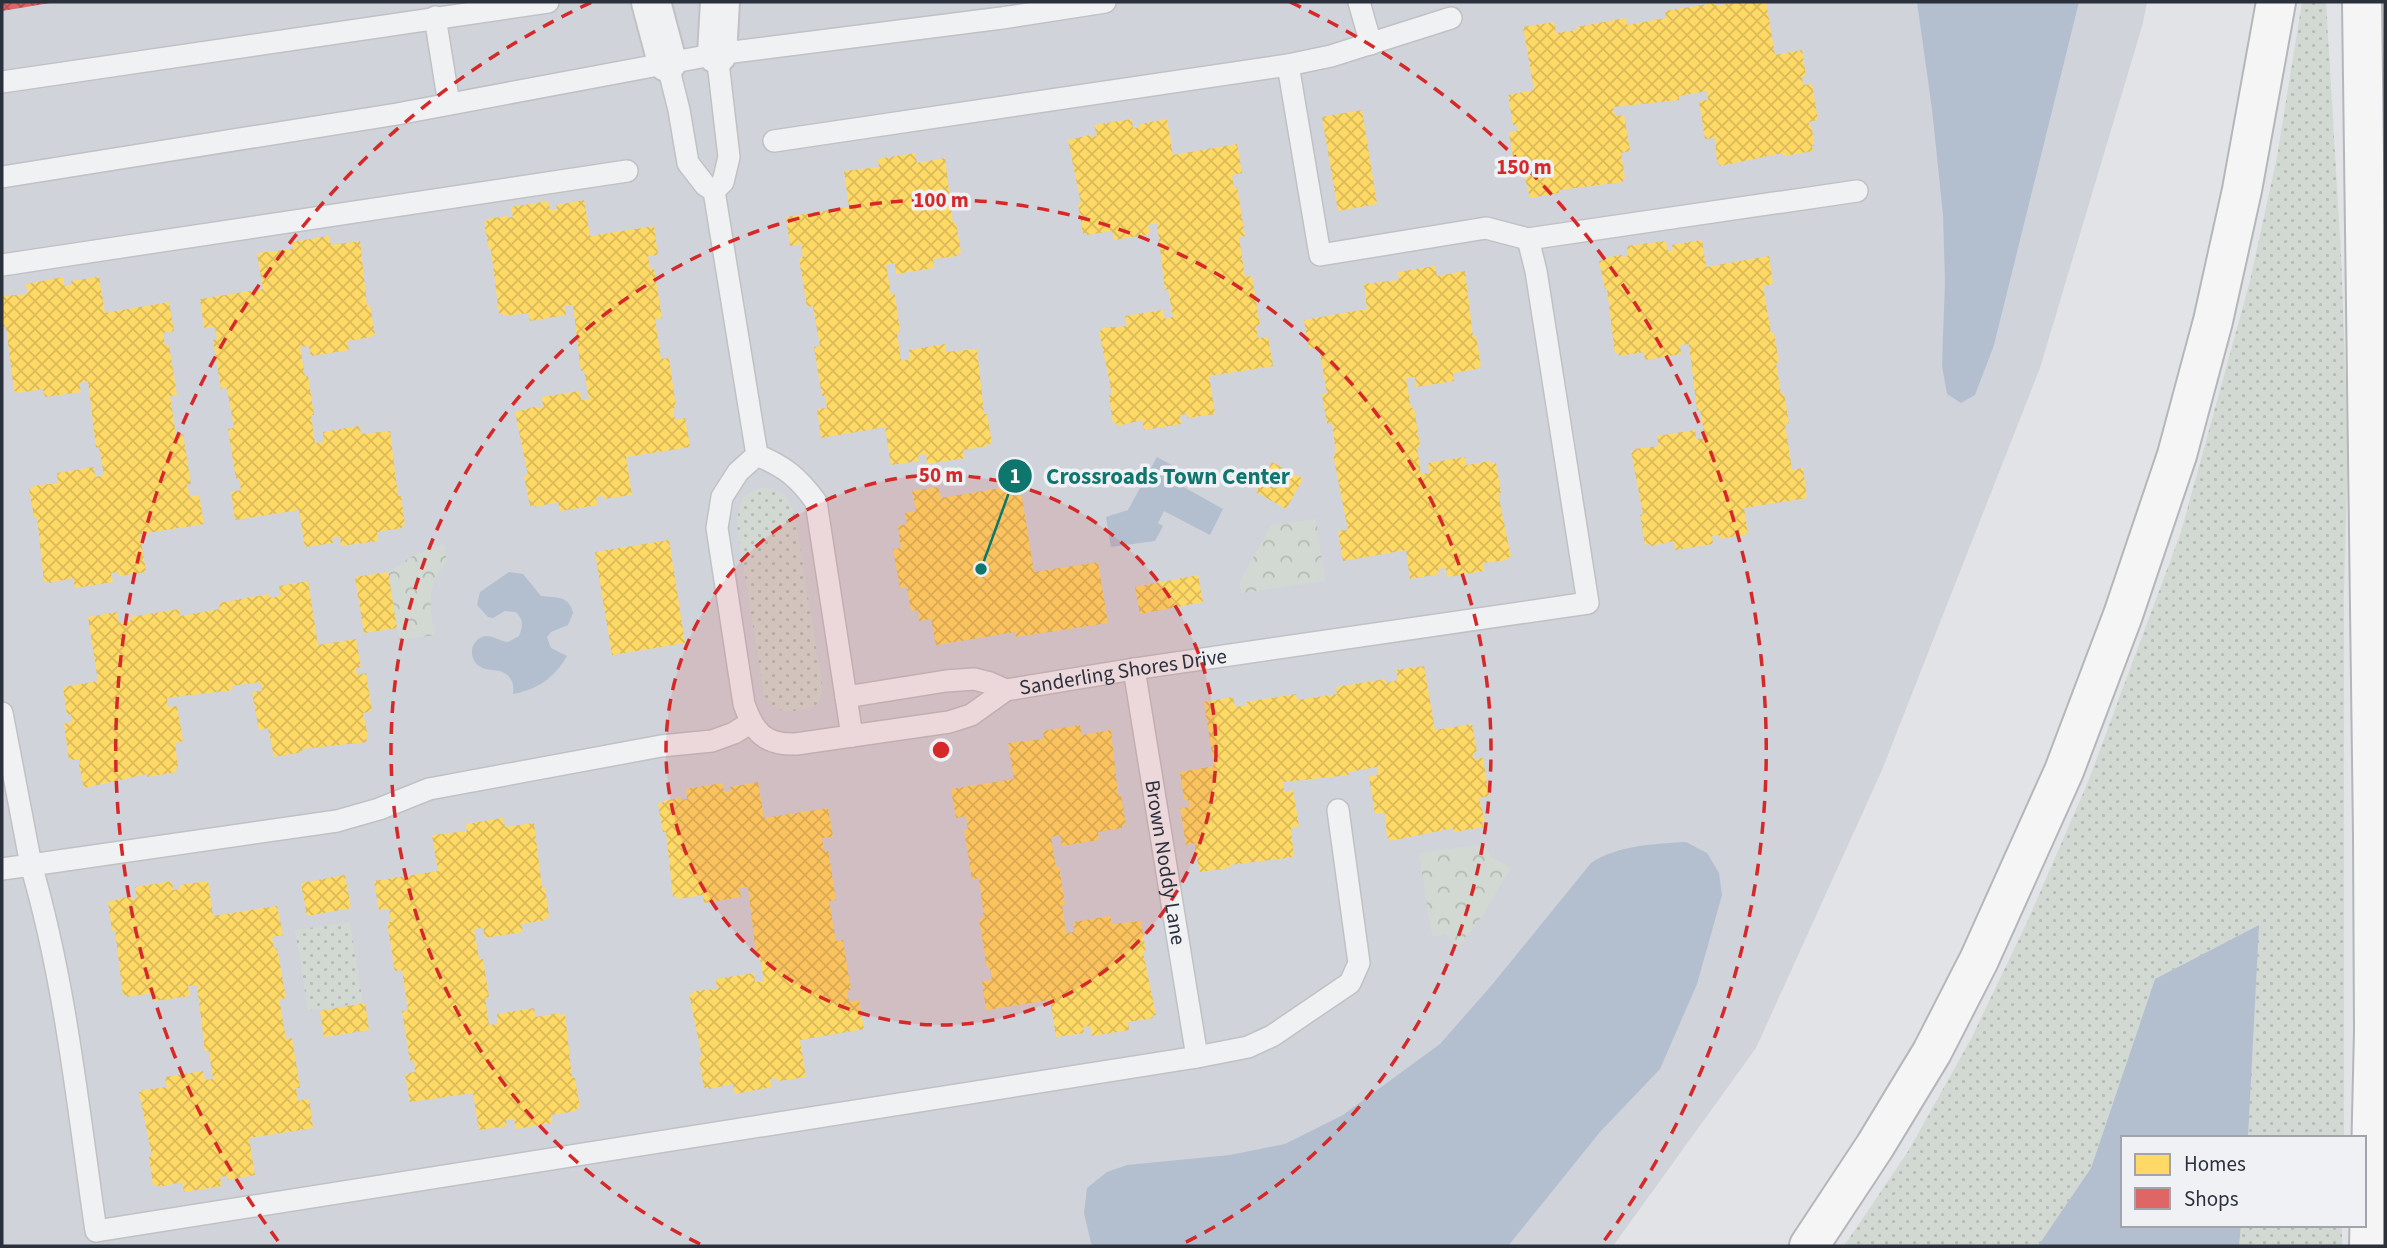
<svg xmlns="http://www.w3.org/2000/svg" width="2387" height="1248" font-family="'Source Sans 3',sans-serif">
  <defs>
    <pattern id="grass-dots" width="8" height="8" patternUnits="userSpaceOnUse" patternTransform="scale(1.75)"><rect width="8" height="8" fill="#d2d9d2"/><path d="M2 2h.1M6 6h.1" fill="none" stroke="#b4bbb5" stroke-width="1.8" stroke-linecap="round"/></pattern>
    <pattern id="forest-crowns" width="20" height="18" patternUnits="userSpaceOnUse" patternTransform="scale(1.75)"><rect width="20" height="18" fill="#d2d9d2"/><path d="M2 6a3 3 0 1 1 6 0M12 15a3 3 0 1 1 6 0" fill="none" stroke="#b4bbb5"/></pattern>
    <pattern id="homes-cross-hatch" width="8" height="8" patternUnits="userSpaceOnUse" patternTransform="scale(1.75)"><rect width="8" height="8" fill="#ffd966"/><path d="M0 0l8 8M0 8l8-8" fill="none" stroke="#dbbb59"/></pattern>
    <pattern id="shops-cross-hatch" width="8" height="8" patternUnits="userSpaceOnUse" patternTransform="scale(1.75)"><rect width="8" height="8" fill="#e06666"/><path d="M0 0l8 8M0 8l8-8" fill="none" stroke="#b65455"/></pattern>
  </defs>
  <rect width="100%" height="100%" fill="#e1e3e6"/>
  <!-- built -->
  <polygon fill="#d0d3d9" points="2,2 2147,2 2143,23 2040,368 1882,770 1756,1048 1613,1246 2,1246"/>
  <!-- grass -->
  <g fill="url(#grass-dots)">
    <polygon points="2302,2 2326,2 2341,254 2348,447 2344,591 2344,1138 2248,1138 2258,926 2155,979 2091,1168 2038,1246 1844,1246 1909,1150 1972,1037 2028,920 2088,782 2181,532 2250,281 2277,157"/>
    <path d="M761,488C782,489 789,496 795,516L822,684C822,690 822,696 819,701C815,707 810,708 804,709C785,714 775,711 764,695L737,526C739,504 739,495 761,488Z"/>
    <polygon points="350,922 363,1003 308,1011 295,930"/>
    <polygon points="2241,1225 2342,1225 2342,1246 2239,1246"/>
  </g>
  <!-- forest -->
  <g fill="url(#forest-crowns)">
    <polygon points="1316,519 1325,581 1241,593 1239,583 1271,525"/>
    <path d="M444,544L447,562C426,584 429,607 435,635L399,640L388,572L416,554Z"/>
    <polygon points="1484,844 1492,858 1511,867 1483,915 1457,948 1446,934 1432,937 1419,853"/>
  </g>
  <!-- water -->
  <g fill="#b3bfce">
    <polygon points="1917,2 2079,2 1994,345 1975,395 1961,403 1947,394 1942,366 1945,281 1943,215 1932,109"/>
    <polygon points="1157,457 1186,473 1180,485 1223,509 1210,535 1164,511 1158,523 1163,526 1155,541 1111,547 1106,517 1128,510"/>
    <path d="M509,572L523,574L541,596C556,598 569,595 573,613L568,625L551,632L547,637L551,648L567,656C555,677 537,690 513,694C514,686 513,679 506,674C498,668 487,672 479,666C467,657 471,638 486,636C494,636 500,641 508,642L519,636C523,627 524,618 515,612L505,611L493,618L488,617L477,605L480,592Z"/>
    <path d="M1686,842L1707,853L1719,873L1722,895L1697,984L1660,1069L1600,1132L1508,1246H1094L1091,1243L1084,1213L1087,1188L1107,1172L1127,1165L1230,1155L1285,1144L1343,1115L1440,1044L1491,986L1591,863C1618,845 1654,844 1686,842Z"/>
    <polygon points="2259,925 2248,1138 2123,1138 2123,1225 2241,1225 2239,1246 2038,1246 2091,1168 2155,979"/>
  </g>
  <!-- homes -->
  <g fill="url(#homes-cross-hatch)">
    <polygon points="1738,2 1766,2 1775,55 1802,50 1806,76 1802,77 1803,85 1812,84 1818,120 1808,122 1812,128 1814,146 1812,146 1813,151 1784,156 1783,153 1720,166 1719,162 1717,163 1715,138 1705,139 1699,101 1708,100 1707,91 1679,96 1679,100 1613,107 1615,116 1624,115 1630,151 1621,153 1625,178 1623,178 1623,182 1559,190 1559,193 1530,198 1524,174 1526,174 1526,169 1515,170 1509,132 1518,131 1517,125 1513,125 1508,95 1534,90 1523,27 1554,22 1556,33 1577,30 1576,27 1626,18 1627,25 1666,18 1665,11 1715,3 1716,6"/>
    <polygon points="1362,110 1377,204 1338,211 1322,117"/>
    <polygon points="1132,119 1133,129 1140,127 1140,124 1167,119 1173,155 1237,144 1242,173 1232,175 1234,188 1237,187 1245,236 1239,237 1245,277 1252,276 1260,326 1256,326 1258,338 1268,337 1273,366 1209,376 1215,414 1188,418 1187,414 1180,415 1181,424 1144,430 1142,420 1118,426 1118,423 1113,424 1109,395 1112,394 1099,331 1103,330 1102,328 1127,326 1125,316 1163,310 1165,319 1173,317 1168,289 1165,290 1157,223 1148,225 1150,234 1114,240 1112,231 1087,235 1087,233 1083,234 1078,204 1081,203 1068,140 1090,135 1091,137 1097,136 1094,125"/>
    <polygon points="915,153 917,163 945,158 953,223 956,223 961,253 957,253 957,256 933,259 934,268 896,274 895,263 886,265 891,295 895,294 900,332 897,333 901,361 910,359 909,350 945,344 946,352 977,349 984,414 987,414 992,443 988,444 988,446 963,450 965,458 927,464 926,454 918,455 919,461 891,465 885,427 821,438 817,409 827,408 825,396 822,396 814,347 820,346 813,306 807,307 799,258 803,257 801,244 790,246 786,217 849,207 844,171 879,167 878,159"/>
    <polygon points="584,200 590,236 654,226 658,255 648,256 650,269 654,268 662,318 655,319 661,359 669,358 676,407 673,408 675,420 685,418 690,447 626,457 632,495 603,499 603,496 596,497 598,505 560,511 558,502 535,507 535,505 530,506 524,476 528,475 515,412 538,406 538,408 543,407 542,397 580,391 581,400 589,399 584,370 581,371 573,305 564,306 566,315 530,321 528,313 504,316 503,314 499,314 491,249 489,250 484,221 488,221 487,219 507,216 507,218 513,217 511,207 548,201 550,210 557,209 556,205"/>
    <polygon points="329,236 331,245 360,241 367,306 370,305 375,335 371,335 371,337 347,341 349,350 311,356 309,346 300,347 305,377 308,376 314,415 311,415 315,443 324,442 323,432 359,426 361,434 390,431 398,496 401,496 405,525 402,526 402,528 377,532 378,541 341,546 340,536 332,538 333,543 305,547 299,510 235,520 231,492 241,490 239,478 236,479 228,429 234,428 227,388 221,389 213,340 217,339 215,327 204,328 200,299 263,289 257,253 293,249 292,242"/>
    <polygon points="1702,240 1706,267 1769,256 1773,284 1763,286 1771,333 1774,333 1779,362 1776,363 1781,394 1784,393 1789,423 1785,424 1792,470 1803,468 1807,498 1744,508 1748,534 1719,539 1719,535 1712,536 1713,544 1675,550 1674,541 1651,546 1650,544 1645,545 1640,515 1643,514 1631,451 1634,451 1634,449 1659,446 1657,436 1695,430 1696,439 1705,438 1700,410 1697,410 1689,344 1680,345 1681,354 1645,360 1644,352 1619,356 1619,353 1615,354 1607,289 1605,289 1599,261 1604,260 1603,258 1622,255 1622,257 1628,256 1627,246 1666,241 1668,251 1673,250 1672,245"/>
    <polygon points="1435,266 1437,276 1465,271 1473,337 1476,336 1481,366 1477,367 1477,369 1453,373 1454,381 1416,387 1415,377 1406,378 1411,408 1414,408 1420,446 1417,447 1421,474 1429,473 1428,463 1465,457 1466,465 1491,461 1491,463 1496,463 1501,493 1498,494 1511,557 1507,557 1507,560 1483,563 1484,571 1447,577 1446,568 1438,569 1439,574 1410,579 1406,550 1343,561 1338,531 1348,530 1333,454 1336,454 1332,422 1327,424 1322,394 1327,393 1319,348 1309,349 1304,320 1367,309 1364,284 1399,280 1398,272"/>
    <polygon points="63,277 64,286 72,285 71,281 99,277 105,313 169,302 174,331 163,333 165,345 169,345 177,395 170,396 176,435 183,434 191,484 187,484 190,497 199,495 204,524 140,534 146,572 119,576 118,572 111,573 113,582 75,588 73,578 49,583 49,581 44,582 37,517 34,517 29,489 34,488 33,486 58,483 57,473 94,467 95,477 104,475 99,447 96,448 88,381 79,383 81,392 45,397 43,389 18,393 18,391 14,391 6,326 3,327 2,318 3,296 28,294 26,284"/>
    <polygon points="1272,462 1303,479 1286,509 1256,492"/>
    <polygon points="1020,485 1034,572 1098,562 1108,623 1016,637 1015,632 936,645 931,619 919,621 918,610 911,611 907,587 900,588 893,549 901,548 898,526 907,524 905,513 916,511 912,491 938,487 941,498"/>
    <polygon points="669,540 685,643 612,655 595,552"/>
    <polygon points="388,572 397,628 364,633 355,577"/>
    <polygon points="1198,575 1203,602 1140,614 1135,587"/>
    <polygon points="308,581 318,645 356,639 361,667 356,668 357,675 366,673 372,711 363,713 368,737 366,737 367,742 302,749 302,752 274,757 268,728 259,730 252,692 262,691 260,682 232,686 233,690 167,698 168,707 177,706 183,741 175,743 178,768 176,768 177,772 147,777 147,774 84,788 79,765 80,759 69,760 64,724 72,722 71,714 67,715 63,687 98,681 88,617 117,612 119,623 131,621 130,617 179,609 180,616 220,609 219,603 269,594 269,598 281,596 279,586"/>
    <polygon points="1424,666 1435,730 1472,724 1477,752 1473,753 1474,759 1483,758 1489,796 1479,798 1485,821 1482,822 1483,827 1454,832 1453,828 1390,841 1390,837 1387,838 1385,813 1375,814 1369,776 1378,775 1377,767 1348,772 1349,775 1283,782 1284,792 1293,790 1299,826 1291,828 1294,857 1229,865 1229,868 1200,872 1195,850 1196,843 1186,845 1180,808 1189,807 1188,799 1184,800 1180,772 1214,766 1204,702 1233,697 1235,707 1247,705 1246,702 1296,694 1297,700 1337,694 1336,687 1385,679 1386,683 1398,680 1396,670"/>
    <polygon points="1080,725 1082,735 1111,730 1118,795 1121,795 1126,825 1122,825 1122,828 1098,832 1099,840 1062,846 1060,835 1051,837 1056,867 1059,866 1065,905 1062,905 1066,933 1075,932 1073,922 1110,916 1112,924 1141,921 1146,952 1143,952 1156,1015 1152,1016 1153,1018 1128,1022 1129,1030 1092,1036 1090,1026 1083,1027 1084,1033 1056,1037 1050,1000 986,1010 982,981 992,980 990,968 987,968 979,919 984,918 979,878 972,879 964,830 968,829 966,816 956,818 951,789 1014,779 1008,743 1044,739 1043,731"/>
    <polygon points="758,782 764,818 828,808 833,837 822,838 824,851 828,850 836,900 829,901 836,941 843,940 851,990 847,990 849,1002 859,1000 864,1029 800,1040 806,1077 778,1081 778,1078 770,1079 772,1087 735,1094 733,1084 709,1089 709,1087 704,1088 699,1058 702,1057 689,994 693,994 693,991 717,989 716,979 754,973 755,982 764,981 759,953 756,954 748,887 739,888 741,897 704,903 703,895 678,899 677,896 673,897 666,832 663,832 658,804 663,803 662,801 681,798 681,800 687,799 686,789 722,783 724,792 731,791 730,787"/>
    <polygon points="503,818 505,827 534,823 542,888 545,887 549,917 545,918 546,920 521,924 523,932 485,938 483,928 474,929 479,959 483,959 489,997 485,998 489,1025 498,1024 497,1014 534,1008 535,1017 560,1013 560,1015 565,1014 572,1078 575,1078 580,1108 576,1109 576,1111 551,1115 552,1123 516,1129 514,1119 506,1120 507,1126 479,1130 473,1093 410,1102 405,1074 415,1072 414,1060 410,1061 402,1011 408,1010 402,970 395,971 387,922 391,922 389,909 379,910 374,881 438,871 432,835 467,831 466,824"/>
    <polygon points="345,875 351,908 307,916 301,883"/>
    <polygon points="172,881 173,890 180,889 180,885 208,881 213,916 277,906 283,935 272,937 274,949 277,948 286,998 279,999 286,1039 292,1038 300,1088 296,1088 298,1101 309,1099 313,1128 249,1138 255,1175 228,1180 227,1176 220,1177 222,1186 184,1192 182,1182 159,1187 158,1185 153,1186 149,1157 152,1156 139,1092 143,1092 142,1090 167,1087 165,1077 203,1071 205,1080 213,1079 209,1051 205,1052 197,985 188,986 190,996 154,1001 152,993 127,997 127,995 123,995 115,930 112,931 108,902 130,896 131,899 137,898 135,887"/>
    <polygon points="365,1003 369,1030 324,1037 320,1011"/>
  </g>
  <!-- shops -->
  <polygon fill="url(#shops-cross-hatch)" points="2,2 49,2 50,3 2,11"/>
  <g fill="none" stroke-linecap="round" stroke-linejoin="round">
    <!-- lane casing -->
    <g stroke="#c0c1c4" stroke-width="24">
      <g id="lane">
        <polyline points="1359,2 1371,44"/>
        <polyline points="435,17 449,104"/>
        <polyline points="667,62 679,110 688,163 705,185 714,191 757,455"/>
        <polyline points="1288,65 1320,255 1486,228 1528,239 1857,191"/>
        <polyline points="2,82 548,2"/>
        <polyline points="774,141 1288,65 1331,56 1451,18"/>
        <polyline points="2,177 397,114 717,54 1002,18 1105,2"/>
        <polyline points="714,191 723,182 729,157 717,54"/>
        <polyline points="2,265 627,171"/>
        <path id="s1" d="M757,455L738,472L722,497L717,528L744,704C754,732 764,745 796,744L949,722L971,715L1006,690L1134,669L1588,603L1536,271L1528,239"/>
        <path d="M757,455C785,467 798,477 816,502L852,736"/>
        <path id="s2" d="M1134,669L1197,1057"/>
        <polyline points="846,697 946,681 974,679 990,683 1006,690"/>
        <polyline points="2,713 31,865 2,869"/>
        <path d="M750,723L734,733L712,741L661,746L429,789L379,809L337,821L31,865C66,984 78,1109 96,1231L1197,1057L1248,1047L1272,1036L1350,983L1359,963L1338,810"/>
      </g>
    </g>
    <!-- street casing -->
    <g stroke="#c0c1c4" stroke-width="42">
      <g id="street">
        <polyline points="651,2 667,62"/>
        <polyline points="717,54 720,2"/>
      </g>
    </g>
    <!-- highway casing -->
    <g stroke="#b4b6ba" stroke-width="42">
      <g id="highway">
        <polyline points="2362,2 2373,834 2374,1031 2369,1246"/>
        <polyline points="1809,1246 1875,1146 1932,1052 1979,960 2064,771 2123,615 2177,455 2213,321 2242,190 2276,2"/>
      </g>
    </g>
    <!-- lane -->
    <use href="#lane" stroke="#f0f1f3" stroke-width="21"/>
    <!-- street -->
    <use href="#street" stroke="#f0f1f3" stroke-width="38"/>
    <!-- highway -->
    <use href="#highway" stroke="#f5f5f6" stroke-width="38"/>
  </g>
  <!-- distance rings -->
  <circle cx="941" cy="750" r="275" fill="#d62828" fill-opacity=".12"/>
  <g fill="none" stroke="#d62828" stroke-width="3.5" stroke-dasharray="12 9">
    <circle cx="941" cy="750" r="275"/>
    <path d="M700 1244A550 550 0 1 1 1182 1244"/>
    <path d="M278 1241A825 825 0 0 1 592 2M1290 2A825 825 0 0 1 1604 1241"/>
  </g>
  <g text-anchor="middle" stroke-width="7" stroke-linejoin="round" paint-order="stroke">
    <!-- street labels -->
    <g font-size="21" fill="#2b303d" stroke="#eff1f5">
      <text dy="7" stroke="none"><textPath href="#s1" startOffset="676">Sanderling Shores Drive</textPath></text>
      <text dy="7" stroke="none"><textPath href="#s2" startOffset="196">Brown Noddy Lane</textPath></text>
    </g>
  </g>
  <circle cx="941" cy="750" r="10" fill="#d62828" stroke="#eff1f5" stroke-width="3.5"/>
  <g font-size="21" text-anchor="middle" font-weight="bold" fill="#d62828" stroke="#eff1f5" stroke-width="7" stroke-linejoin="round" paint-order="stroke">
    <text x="1524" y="174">150 m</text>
    <text x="941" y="207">100 m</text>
    <text x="941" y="482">50 m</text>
  </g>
  <!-- callouts -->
  <path fill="none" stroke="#0f766e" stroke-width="2.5" d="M981 569L1015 476"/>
  <g fill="#0f766e" stroke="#eff1f5" stroke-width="2.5">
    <circle cx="981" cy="569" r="7"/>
    <circle cx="1015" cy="476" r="18"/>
  </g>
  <g font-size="21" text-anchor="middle" font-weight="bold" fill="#fff">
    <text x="1015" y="483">1</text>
  </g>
  <g font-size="23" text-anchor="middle" font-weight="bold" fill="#0f766e" stroke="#eff1f5" stroke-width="7" stroke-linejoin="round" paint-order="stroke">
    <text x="1168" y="484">Crossroads Town Center</text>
  </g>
  <!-- border -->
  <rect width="2387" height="1248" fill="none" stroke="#2b303d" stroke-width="7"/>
  <!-- legend -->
  <rect x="2121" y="1136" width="245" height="91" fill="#eff1f5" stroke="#a1a4ab" stroke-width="2"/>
  <rect x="2135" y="1154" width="35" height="21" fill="#ffd966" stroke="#a1a4ab" stroke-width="2"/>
  <text x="2184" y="1171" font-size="21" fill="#2b303d">Homes</text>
  <rect x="2135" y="1188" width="35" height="21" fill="#e06666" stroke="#a1a4ab" stroke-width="2"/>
  <text x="2184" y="1206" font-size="21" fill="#2b303d">Shops</text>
</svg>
